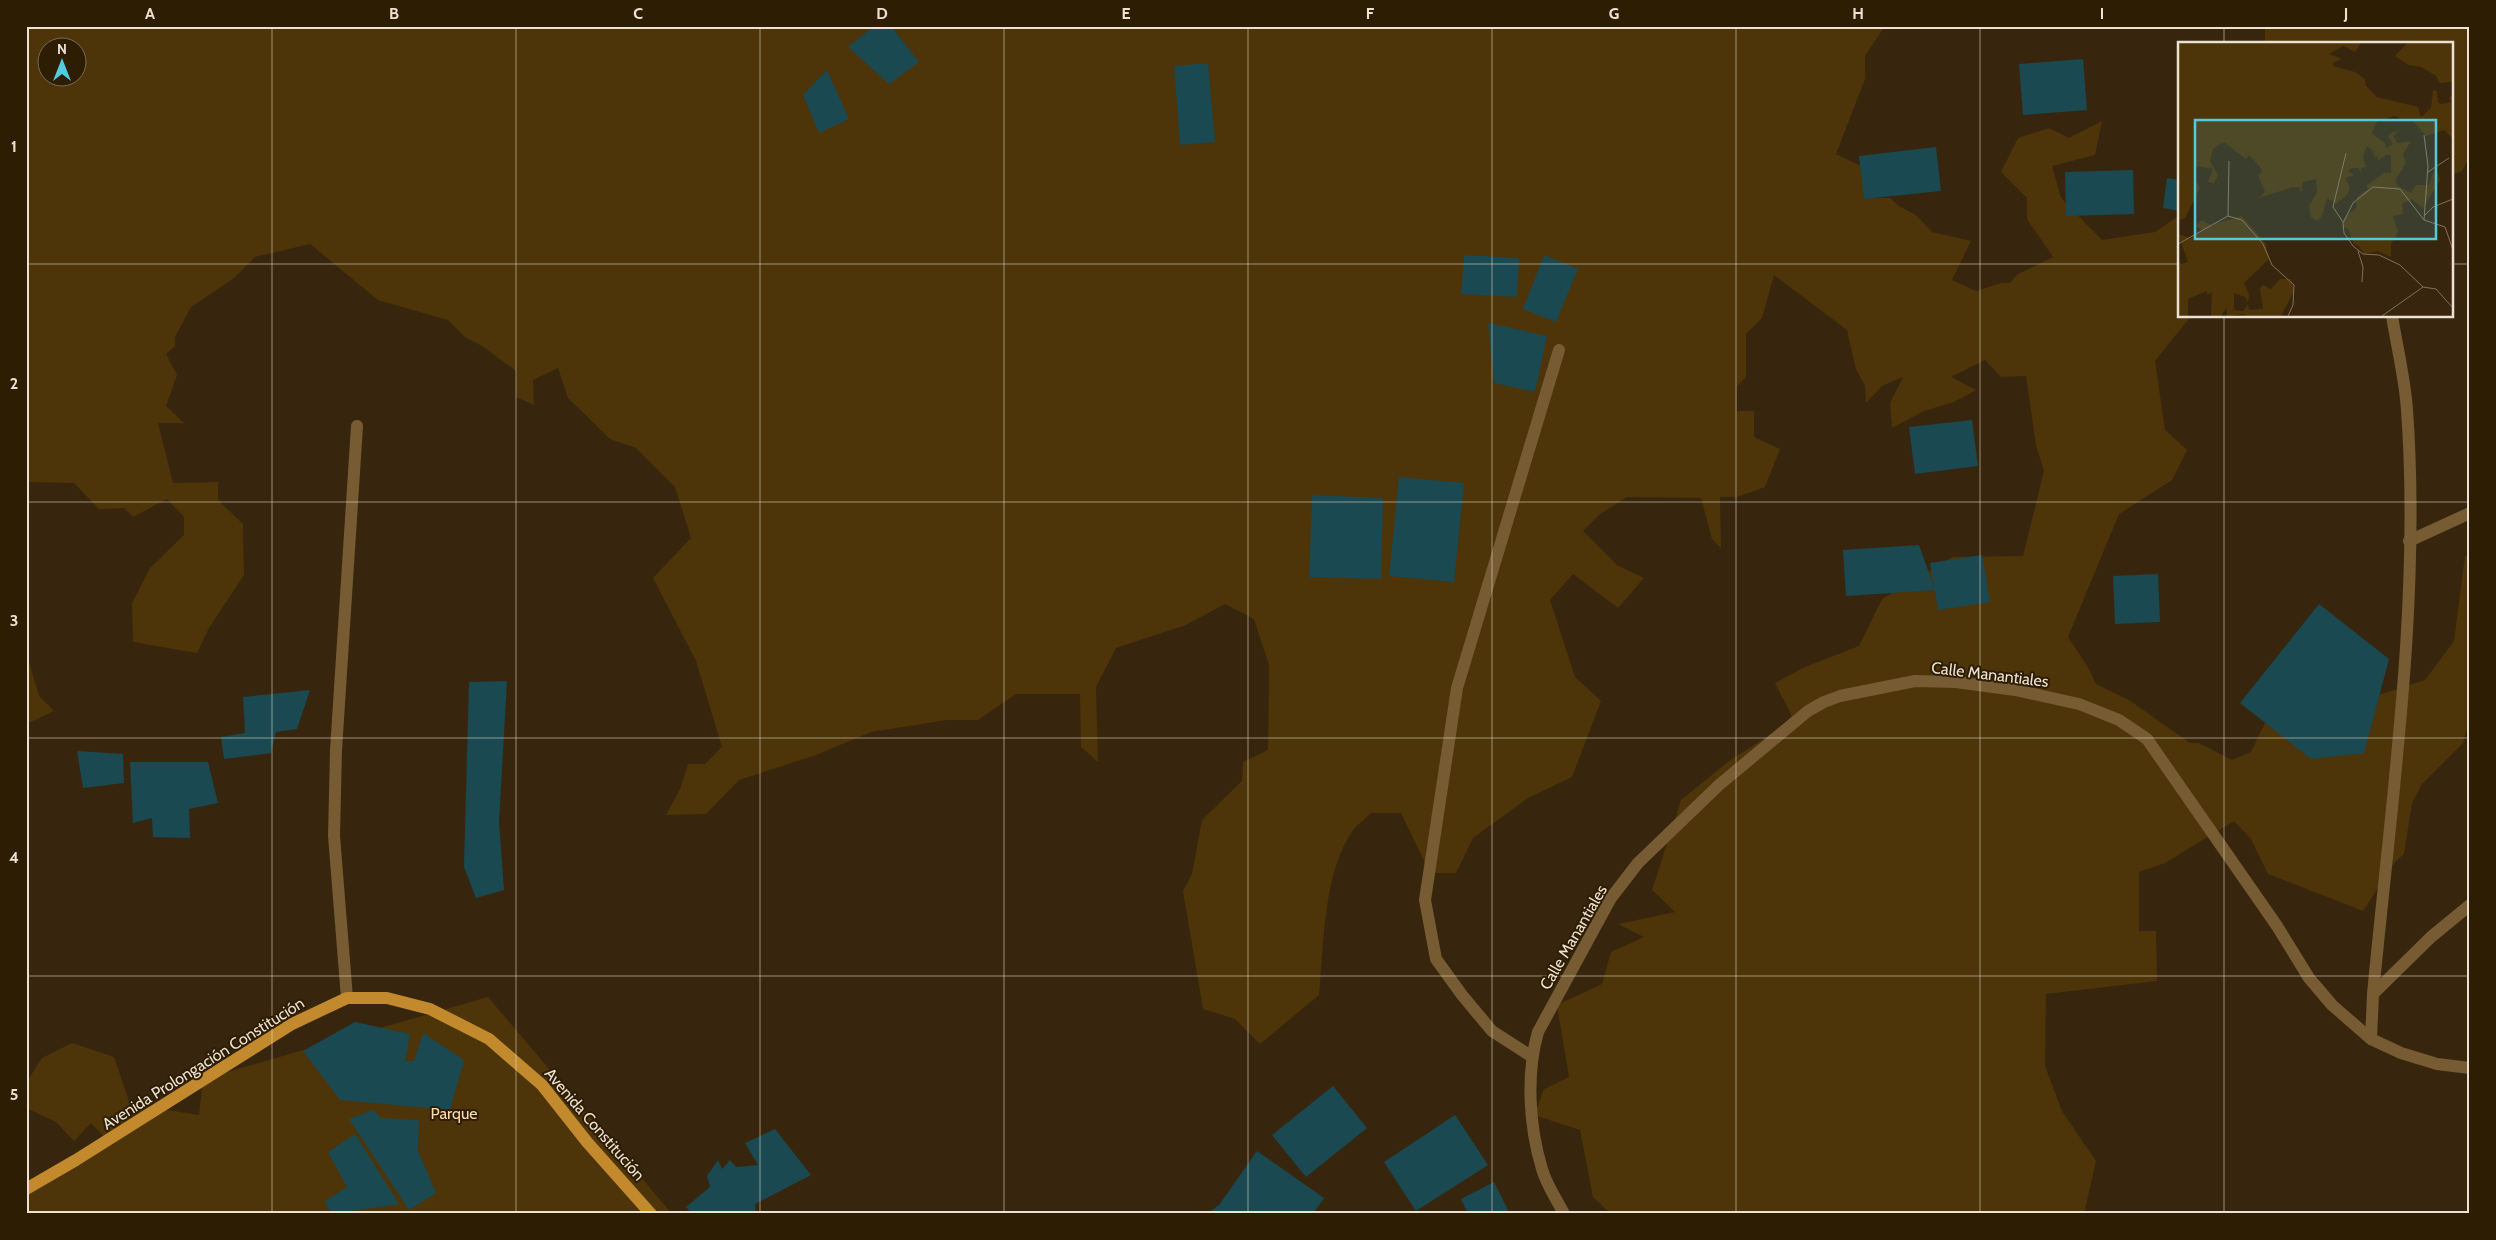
<svg xmlns="http://www.w3.org/2000/svg" width="2496" height="1240" font-family="Cabin,sans-serif">
  <rect width="100%" height="100%" fill="#37260d"/>
  <!-- green -->
  <g fill="#4d3409" fill-rule="evenodd">
    <path d="M26,26H1885L1865,56V79L1836,154L1873,172V198H1890L1899,206L1916,215L1932,232L1971,241L1952,280L1976,291L2001,283H2010L2018,274L2053,257L2027,219V198L2001,172L2018,138L2049,128L2069,138L2102,121L2095,155L2052,166L2061,198L2102,240L2155,232L2180,215V316H2191L2155,361L2165,430L2187,450L2172,480L2119,514L2068,637L2088,667L2096,684L2129,700L2190,743H2199L2232,760L2251,752L2288,675L2360,701L2425,680L2454,641L2465,556H2470V717L2463,743L2422,784L2412,803L2404,854L2395,862L2363,911L2268,874L2251,839L2234,821L2165,863L2139,872V931H2156L2157,981L2046,994L2045,1066L2062,1111L2096,1161L2084,1214H1611L1593,1197L1580,1130L1534,1115L1544,1089L1569,1077L1557,1005L1602,984L1611,952L1644,937L1618,924L1675,912L1652,890L1681,800L1729,761L1779,729L1792,716L1775,683L1805,667L1859,646L1882,599L1952,557L2023,556L2044,471L2036,445L2026,376L2001,377L1985,360L1951,377L1976,390L1954,402L1924,411L1892,428L1890,403L1903,377L1882,386L1866,403L1865,386L1856,369L1847,330L1774,275L1762,318L1746,334V377L1737,386V411H1754V437L1780,449L1765,487L1737,497H1720L1721,548L1712,539L1701,498L1627,497L1600,514L1583,531L1617,565L1644,578L1618,608L1573,574L1550,600L1575,677L1601,701L1572,777L1528,798L1473,838L1456,873H1430L1401,813H1371C1366,818 1359,823 1354,829C1323,871 1324,944 1319,995L1260,1044L1235,1019L1203,1009L1183,891L1192,874L1202,820L1242,781L1243,762L1268,750L1269,665L1254,619L1225,604L1186,625L1116,648L1096,687L1098,762L1081,747L1080,694H1016L978,720H947L871,732L816,755L739,780L706,814L666,815L680,789L688,764H705L722,747L696,661L653,578L691,538L675,487L636,448L610,439L568,398L558,368L533,380L534,405L516,397V371L482,346L465,337L448,320L378,300L310,244L255,257L234,278L191,307L175,337V346L166,354L177,375L166,406L184,423H158L173,483L218,482V500L243,524L244,575L209,628L197,653L133,642L132,603L150,568L184,535V517L167,499L133,517L124,508L99,509L74,483L26,482ZM48,48H78V78H48Z"/>
    <polygon points="2265,26 2470,26 2470,156 2462,171 2452,175 2452,44 2265,44"/>
    <polygon points="26,652 39,696 54,711 26,724"/>
    <polygon points="488,997 672,1214 26,1214 26,1195 108,1141 91,1123 74,1141 56,1122 26,1108 26,1083 42,1058 72,1043 114,1057 130,1104 199,1115 203,1079"/>
  </g>
  <!-- building -->
  <g fill="#1a4951">
    <polygon points="874,26 891,26 919,62 889,84 848,47"/>
    <polygon points="2083,59 2087,110 2023,115 2019,64"/>
    <polygon points="1208,63 1215,142 1180,145 1174,66"/>
    <polygon points="827,70 849,119 819,133 803,95"/>
    <polygon points="1936,147 1941,191 1864,199 1859,156"/>
    <polygon points="2133,170 2134,214 2066,216 2065,172"/>
    <polygon points="2167,178 2180,180 2180,211 2163,208"/>
    <polygon points="1464,255 1519,258 1517,297 1461,294"/>
    <polygon points="1544,255 1578,269 1556,322 1523,309"/>
    <polygon points="1488,323 1547,336 1535,392 1494,383"/>
    <polygon points="1972,420 1978,466 1915,474 1909,427"/>
    <polygon points="1399,477 1464,483 1454,582 1389,576"/>
    <polygon points="1312,495 1383,498 1381,579 1309,577"/>
    <polygon points="1919,545 1935,590 1846,596 1843,550"/>
    <polygon points="1982,555 1990,602 1938,610 1930,563"/>
    <polygon points="2158,574 2160,622 2115,624 2113,576"/>
    <polygon points="2319,604 2389,659 2364,753 2311,759 2240,703"/>
    <polygon points="507,681 499,822 504,890 476,898 464,867 469,682"/>
    <polygon points="310,690 297,729 276,732 271,753 224,759 221,737 245,733 243,697"/>
    <polygon points="77,751 123,754 124,783 83,788"/>
    <polygon points="130,762 208,762 218,803 189,809 190,838 153,837 152,818 133,823"/>
    <polygon points="355,1022 410,1034 405,1061 414,1061 423,1033 464,1060 450,1110 340,1100 303,1051"/>
    <polygon points="1333,1086 1367,1128 1306,1177 1272,1135"/>
    <polygon points="373,1110 381,1118 419,1120 418,1151 436,1193 409,1210 349,1119"/>
    <polygon points="1455,1115 1488,1165 1416,1211 1384,1162"/>
    <polygon points="775,1129 811,1175 755,1204 756,1214 692,1214 686,1207 710,1187 707,1176 718,1160 722,1169 730,1160 736,1167 758,1165 745,1143"/>
    <polygon points="355,1134 399,1204 331,1214 325,1201 347,1187 328,1152"/>
    <polygon points="1257,1151 1324,1198 1313,1214 1215,1214 1211,1211 1219,1205"/>
    <polygon points="1494,1182 1510,1214 1468,1214 1461,1199"/>
  </g>
  <g fill="none" stroke-linecap="round" stroke-linejoin="round">
    <!-- minor -->
    <g stroke="#765b33" stroke-width="12">
      <polyline points="2409,541 2470,513"/>
      <polyline points="2373,994 2431,937 2470,905"/>
      <polyline points="347,998 334,836 336,750 357,426"/>
      <path d="M2371,1039L2373,994C2391,802 2421,602 2407,410C2405,379 2397,347 2392,316"/>
      <polyline points="1531,1056 1492,1031 1462,995 1436,959 1425,900 1457,688 1559,350"/>
      <path d="M1564,1214C1557,1200 1546,1184 1542,1169C1529,1126 1526,1074 1538,1032L1611,898L1638,863L1719,785L1808,711L1824,702L1840,696L1915,681L1956,682L2015,690L2079,704L2119,720L2147,739L2277,926L2309,978L2332,1005L2371,1039L2401,1053L2437,1064L2470,1068"/>
    </g>
    <!-- major -->
    <polyline stroke="#c28a2d" stroke-width="12" points="26,1189 76,1160 292,1024 347,998 387,998 430,1009 489,1039 542,1085 587,1142 651,1214"/>
  </g>
  <!-- grid -->
  <path fill="none" stroke="#ece1d2" stroke-width="1" stroke-opacity="0.55" d="M272,26V1214M516,26V1214M760,26V1214M1004,26V1214M1248,26V1214M1492,26V1214M1736,26V1214M1980,26V1214M2224,26V44M26,264H2180M2452,264H2470M2224,316V1214M26,502H2470M26,738H2470M26,976H2470"/>
  <g text-anchor="middle" stroke-width="4" stroke-linejoin="round" paint-order="stroke">
    <!-- street labels -->
    <g font-size="16" fill="#ece1d2" stroke="#2d1d03">
      <text transform="translate(1990 674) rotate(7)" y="6">Calle Manantiales</text>
      <text transform="translate(1573 937) rotate(-60)" y="6">Calle Manantiales</text>
      <text transform="translate(203 1063) rotate(-32)" y="6">Avenida Prolongación Constitución</text>
      <text transform="translate(595 1124) rotate(49)" y="6">Avenida Constitución</text>
    </g>
    <!-- park labels -->
    <g font-size="16" fill="#fcdbad" stroke="#2d1d03">
      <text x="454" y="1119">Parque</text>
    </g>
  </g>
  <!-- overview -->
  <g transform="translate(2178 42)">
    <rect width="275" height="275" fill="#37260d"/>
    <path d="M0,1H183L177,10L165,4L151,12L164,17L155,21V24L177,30L187,37L188,44L199,55L240,65L243,75L253,66L255,48L259,49L260,61L264,62L273,60L271,56L275,52V97L266,88L248,94L234,78L225,79L217,74L200,79L197,83L194,92L207,101L208,106L215,102L210,94L215,90L220,89L215,94L220,101L233,99L225,113L228,121L217,139L220,144L233,151L238,143H251L255,131H260L262,138L245,166L233,157L224,162L225,172L215,174L220,190L213,202V215L200,209L186,212L182,205L176,202L170,187L165,185L167,175L178,166L179,155L190,147L188,144L206,131H213V114L209,112L200,119V114L197,116L195,109L189,104L185,115L188,125L183,126V131L181,126H174L170,129L176,133L167,136L172,145L169,153L158,162L149,156L144,174L139,179L133,175L131,164L139,150L138,137L125,140L123,151L121,145H115L81,156L87,150L80,133L84,130L82,125L71,113L68,117L47,101L42,102L35,107L32,119L40,133L36,141L30,140L35,127L19,124L16,134L22,146L7,176L0,179ZM229,1H275V40L262,41L257,33L243,25L230,23L217,14ZM64,174L88,202L91,217L66,241L71,253L70,261L67,255L56,251V268L65,269L70,262L71,268L85,267L82,246L85,243L93,247L102,237H113L116,249L103,274H66L67,272L49,274V265L43,274H33L34,250L29,253V249L10,257V274H0V217L3,222L10,220L0,192L12,196L24,188L18,184L24,178L36,185V182Z" fill="#4d3409"/>
    <path fill="none" stroke="#7f715c" stroke-width="1" d="M246,93L250,124L246,178M250,130L271,116M50,174L51,119M246,174L255,165L275,157M165,180L155,165L168,111M0,202L50,174L64,178L85,202L94,223L116,243L115,263L110,274M180,209L185,225L184,240M245,245L222,223L201,213L185,212L175,204L166,191L165,181L175,161L195,145L222,147L246,178L267,185L275,208M204,274L245,245L258,247L275,266"/>
    <path fill="#54cade" fill-opacity="0.15" stroke="#54cade" stroke-width="2.5" d="M17,78H258V197H17Z"/>
    <rect width="275" height="275" fill="none" stroke="#ece1d2" stroke-width="2.5"/>
  </g>
  <!-- border -->
  <rect width="2496" height="1240" fill="none" stroke="#2d1d03" stroke-width="55"/>
  <!-- north arrow -->
  <g transform="translate(62 62)"><circle r="24" fill="#2d1d03" stroke="#796b56"/>
  <path d="M0-4L9 19L0 12L-9 19Z" fill="#54cade"/>
  <text y="-8" font-size="14" font-weight="bold" text-anchor="middle" fill="#ece1d2">N</text>
  </g>
  <rect x="28" y="28" width="2440" height="1184" fill="none" stroke="#ece1d2" stroke-width="2"/>
  <g font-size="16" text-anchor="middle" font-weight="bold" fill="#ece1d2">
    <text x="150" y="19">A</text>
    <text x="394" y="19">B</text>
    <text x="638" y="19">C</text>
    <text x="882" y="19">D</text>
    <text x="1126" y="19">E</text>
    <text x="1370" y="19">F</text>
    <text x="1614" y="19">G</text>
    <text x="1858" y="19">H</text>
    <text x="2102" y="19">I</text>
    <text x="2346" y="19">J</text>
    <text x="14" y="152">1</text>
    <text x="14" y="389">2</text>
    <text x="14" y="626">3</text>
    <text x="14" y="863">4</text>
    <text x="14" y="1100">5</text>
  </g>
</svg>
